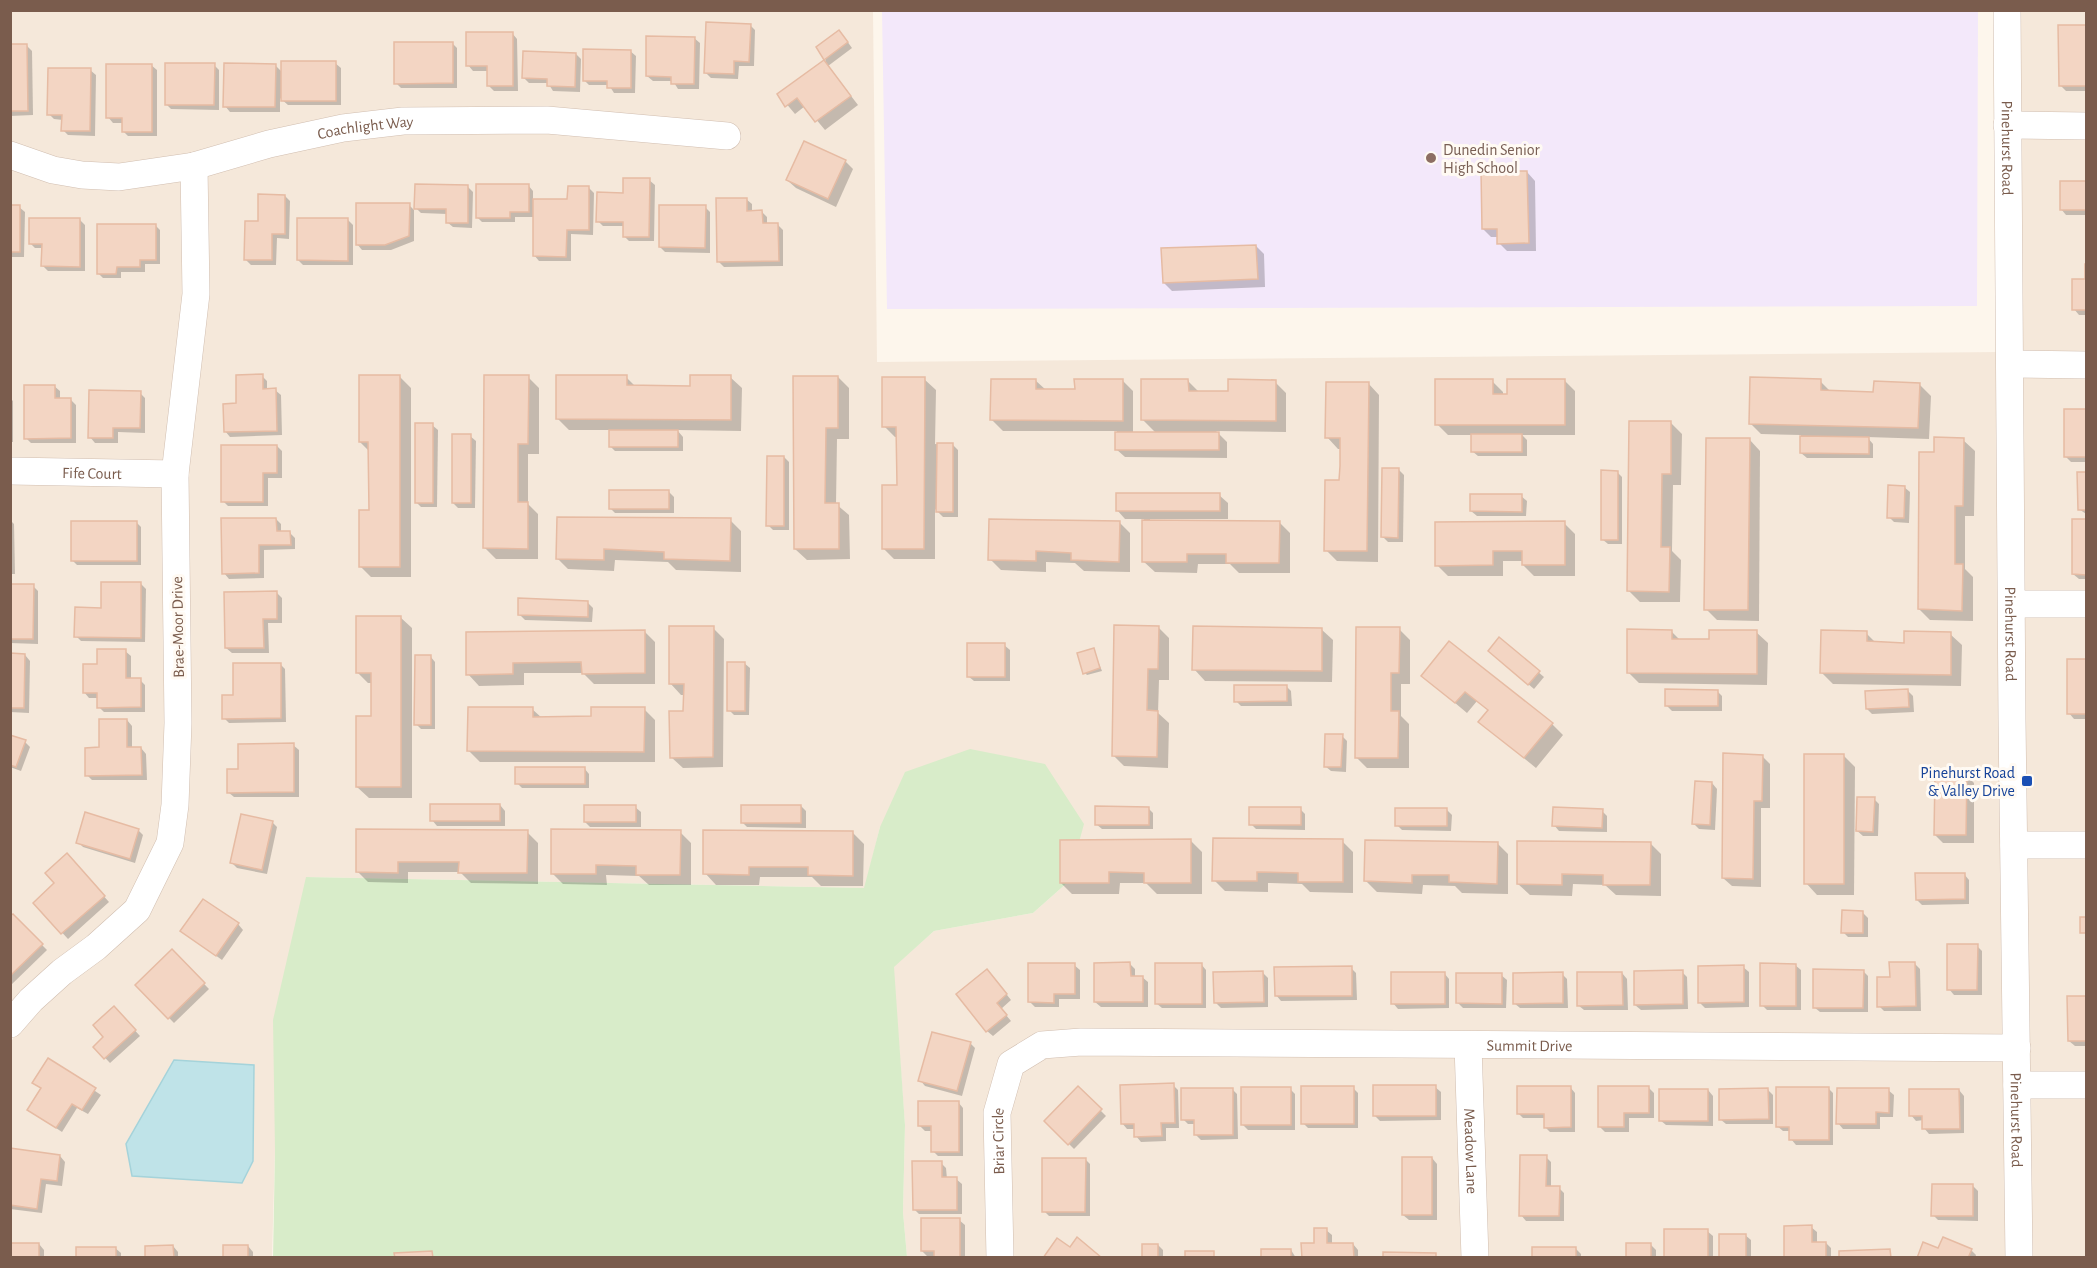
<svg xmlns="http://www.w3.org/2000/svg" width="2097" height="1268" font-family="'Alegreya Sans',sans-serif">
  <rect width="100%" height="100%" fill="#fdf6ec"/>
  <!-- residential -->
  <g fill="#f5e8da">
    <polygon points="11,11 873,11 877,362 2001,352 2007,1037 1046,1031 1007,1054 990,1257 907,1257 903,1212 905,1125 893,967 934,931 1033,913 1068,882 880,827 865,888 307,877 275,1150 272,1257 11,1257 10,1043 17,1033 179,845 184,475 204,174 271,155 345,139 403,132 546,131 736,147 737,126 547,109 119,166 55,159 11,144"/>
    <polygon points="2016,11 2086,11 2086,115 2017,115"/>
    <polygon points="2017,137 2086,137 2086,354 2020,354"/>
    <polygon points="11,166 185,178 187,293 166,463 11,460"/>
    <polygon points="2020,375 2086,376 2086,593 2022,593"/>
    <polygon points="11,481 165,485 168,723 161,839 130,903 11,1009"/>
    <polygon points="2022,615 2086,615 2086,834 2024,834"/>
    <polygon points="2024,856 2086,856 2086,1074 2027,1074"/>
    <polygon points="1056,1054 1458,1056 1465,1257 1010,1257 1006,1114 1019,1071 1045,1056"/>
    <polygon points="1478,1056 2007,1059 2009,1257 1485,1257"/>
    <polygon points="2027,1096 2086,1096 2086,1257 2029,1257"/>
  </g>
  <!-- education -->
  <polygon fill="#f3e8fa" points="882,11 1978,11 1977,306 887,309"/>
  <!-- green -->
  <polygon fill="#d8ecc9" points="970,749 1045,764 1084,824 1068,882 1033,913 934,931 894,967 905,1125 903,1212 907,1257 273,1258 275,1150 273,1020 306,877 864,888 880,827 905,772"/>
  <!-- water -->
  <polygon fill="#bfe3e8" stroke="#a5d3da" stroke-width="1.5" points="174,1060 254,1065 253,1161 242,1183 132,1176 126,1144"/>
  <!-- shadow -->
  <g fill="#0003">
    <polygon points="750,25 755,30 754,66 739,66 738,79 711,78 705,72"/>
    <polygon points="2060,26 2086,26 2086,91 2066,91 2061,86"/>
    <polygon points="512,33 517,39 518,91 494,91 489,86 489,71 473,71 468,65"/>
    <polygon points="844,37 852,48 828,66 858,105 825,130 805,106 795,114 779,95 826,60 818,48"/>
    <polygon points="694,38 700,43 699,89 678,89 673,81 653,81 647,76"/>
    <polygon points="452,43 457,48 457,88 401,88 396,83"/>
    <polygon points="10,46 27,46 32,51 33,115 10,116"/>
    <polygon points="630,51 636,56 635,93 614,93 609,85 589,85 584,80"/>
    <polygon points="576,54 581,59 580,92 553,91 548,83 529,83 524,78"/>
    <polygon points="335,63 341,68 341,105 288,105 280,98 280,112 230,112 225,106 275,65 282,72"/>
    <polygon points="151,65 157,70 157,136 128,136 123,131 123,123 113,123 108,117"/>
    <polygon points="214,65 219,70 219,110 171,109 166,104"/>
    <polygon points="90,70 96,75 95,136 68,135 63,130 63,120 54,119 49,114"/>
    <polygon points="845,161 853,169 836,207 796,188 787,180"/>
    <polygon points="1527,172 1535,181 1536,251 1507,251 1499,243 1499,237 1491,237 1483,229"/>
    <polygon points="649,180 655,185 654,241 629,241 624,236 624,226 603,226 598,221 625,194"/>
    <polygon points="2061,183 2086,183 2086,215 2066,215 2061,209"/>
    <polygon points="528,185 533,191 533,200 569,201 589,188 594,193 593,235 571,234 571,261 539,261 534,255 535,217 515,217 515,222 482,222 477,217"/>
    <polygon points="468,187 473,192 472,228 453,227 447,222 447,214 421,213 416,208"/>
    <polygon points="285,196 290,201 289,239 277,238 276,265 251,265 246,260 259,222"/>
    <polygon points="746,199 752,204 752,212 762,212 767,217 767,225 778,225 783,230 783,266 724,267 718,261"/>
    <polygon points="409,205 414,210 414,241 391,250 362,250 357,244"/>
    <polygon points="10,206 19,207 25,212 24,257 10,257"/>
    <polygon points="705,207 710,212 710,253 665,252 660,247"/>
    <polygon points="80,220 85,225 85,271 48,271 43,266 43,248 35,248 30,243"/>
    <polygon points="348,220 353,225 353,265 303,265 298,260"/>
    <polygon points="155,225 160,230 160,264 145,264 145,272 121,272 121,278 103,278 98,273"/>
    <polygon points="1256,246 1264,254 1265,287 1172,291 1164,283"/>
    <polygon points="2086,265 2086,315 2079,315 2074,309 2073,281 2086,281"/>
    <polygon points="262,376 267,381 267,390 275,390 281,395 282,435 230,437 225,431 238,405"/>
    <polygon points="400,377 411,388 411,577 371,577 360,566 370,511 369,451 360,442"/>
    <polygon points="528,377 539,388 539,454 528,454 528,504 538,514 538,559 496,559 485,548"/>
    <polygon points="626,377 636,387 691,387 730,377 742,388 741,431 677,430 683,437 683,451 615,451 610,446 610,430 569,430 558,419"/>
    <polygon points="838,377 849,388 849,439 837,439 836,504 849,515 850,559 807,560 795,549"/>
    <polygon points="924,379 936,390 935,444 953,445 958,450 958,517 943,517 935,509 935,559 894,559 883,548 898,486 898,437 895,437 884,426"/>
    <polygon points="1035,380 1046,390 1076,390 1122,380 1133,391 1133,434 1157,434 1143,420 1188,381 1199,392 1230,392 1275,382 1286,393 1286,432 1216,431 1227,442 1227,458 1125,457 1116,449 1117,431 1003,431 992,420"/>
    <polygon points="1564,380 1575,391 1575,435 1522,435 1527,440 1527,456 1478,456 1472,451 1472,435 1448,435 1437,424 1492,381 1503,392 1503,396"/>
    <polygon points="1820,381 1831,392 1875,393 1919,384 1931,396 1929,439 1867,437 1873,444 1873,458 1807,458 1801,453 1801,435 1761,434 1750,423"/>
    <polygon points="1368,383 1379,395 1378,562 1337,561 1326,550 1341,482 1341,449 1338,449 1327,437"/>
    <polygon points="54,386 60,391 60,399 70,399 76,405 76,443 31,443 26,438"/>
    <polygon points="140,393 145,398 145,433 118,432 118,443 95,443 90,437"/>
    <polygon points="10,398 13,401 13,442 10,442"/>
    <polygon points="2066,410 2086,410 2086,462 2071,462 2065,456"/>
    <polygon points="1671,423 1682,434 1681,485 1673,485 1672,551 1681,560 1680,602 1640,602 1629,591"/>
    <polygon points="432,425 438,430 437,507 421,507 416,502"/>
    <polygon points="470,436 476,441 475,508 458,508 453,503"/>
    <polygon points="1749,439 1760,451 1759,621 1717,620 1706,609"/>
    <polygon points="1963,440 1975,451 1974,516 1965,516 1965,569 1973,577 1973,621 1930,620 1919,609"/>
    <polygon points="277,446 282,451 282,478 268,478 268,506 228,506 223,501"/>
    <polygon points="784,457 789,462 789,530 773,530 768,525"/>
    <polygon points="1399,470 1404,475 1403,542 1388,542 1383,537"/>
    <polygon points="1617,472 1622,477 1622,544 1608,544 1602,539"/>
    <polygon points="2079,473 2086,473 2086,514 2079,509"/>
    <polygon points="1904,487 1910,492 1909,523 1894,522 1889,517"/>
    <polygon points="669,492 674,497 674,513 615,513 610,508"/>
    <polygon points="1219,495 1228,503 1228,519 1150,519 1150,521 1279,522 1290,533 1290,573 1239,573 1230,564 1198,564 1197,573 1155,572 1143,561 1144,519 1125,519 1117,510"/>
    <polygon points="1521,496 1527,501 1526,516 1477,516 1471,511"/>
    <polygon points="276,519 281,524 281,533 290,533 295,538 295,549 264,550 264,578 229,579 224,573"/>
    <polygon points="10,520 14,524 15,574 10,574"/>
    <polygon points="730,520 741,531 741,572 676,570 668,562 615,560 614,571 568,569 557,558"/>
    <polygon points="2074,520 2086,520 2086,579 2079,579 2073,574"/>
    <polygon points="136,522 141,527 141,565 77,565 72,560"/>
    <polygon points="1119,522 1130,533 1130,572 1084,571 1075,563 1046,562 1046,572 1001,570 990,559"/>
    <polygon points="1564,523 1575,534 1575,576 1534,576 1523,565 1523,561 1503,561 1503,576 1448,576 1437,565"/>
    <polygon points="141,584 146,589 145,642 81,641 76,636 102,610"/>
    <polygon points="10,586 33,586 38,591 38,644 10,643"/>
    <polygon points="277,593 282,598 282,623 268,623 269,653 232,653 226,648"/>
    <polygon points="587,602 593,608 592,622 525,620 519,614"/>
    <polygon points="400,617 412,628 412,798 369,798 357,787 372,717 372,683 368,683 357,672"/>
    <polygon points="1158,627 1169,638 1169,680 1159,680 1158,713 1169,723 1168,768 1124,766 1113,755"/>
    <polygon points="713,628 724,639 723,767 683,768 671,757 685,713 685,695 681,695 670,683"/>
    <polygon points="1321,629 1333,640 1332,682 1205,681 1194,669"/>
    <polygon points="1399,629 1410,640 1410,684 1401,684 1401,716 1409,724 1409,768 1367,768 1356,757"/>
    <polygon points="644,631 655,642 655,684 594,684 583,673 524,673 524,685 479,686 468,674 468,633"/>
    <polygon points="1671,631 1681,641 1710,641 1756,632 1768,643 1767,685 1639,683 1628,672"/>
    <polygon points="1866,633 1876,643 1905,644 1950,634 1962,645 1961,686 1833,684 1822,673"/>
    <polygon points="1499,639 1544,677 1534,689 1495,656"/>
    <polygon points="1004,645 1010,650 1010,681 974,681 968,676"/>
    <polygon points="1093,649 1102,671 1087,675 1085,673"/>
    <polygon points="125,651 131,656 131,680 140,680 145,685 145,712 104,712 99,707 99,698 89,698 84,692 99,665"/>
    <polygon points="10,655 25,655 30,661 29,713 10,712"/>
    <polygon points="430,656 435,662 435,729 421,729 416,724"/>
    <polygon points="2069,661 2086,661 2086,719 2074,719 2069,713"/>
    <polygon points="744,663 750,668 749,715 734,715 729,710"/>
    <polygon points="280,664 285,669 286,722 229,723 224,718 234,696"/>
    <polygon points="1423,676 1552,724 1563,735 1536,768 1480,722 1489,711 1477,701 1467,713"/>
    <polygon points="1286,686 1291,691 1292,706 1241,706 1236,701"/>
    <polygon points="1717,691 1722,696 1722,711 1672,711 1667,706"/>
    <polygon points="1908,691 1913,696 1914,712 1872,714 1867,709"/>
    <polygon points="532,709 542,718 593,718 644,709 655,720 655,762 480,762 469,751"/>
    <polygon points="127,720 132,726 132,748 141,748 146,754 147,780 92,780 87,775"/>
    <polygon points="10,736 25,742 30,747 21,771 10,767"/>
    <polygon points="1342,736 1347,741 1346,772 1331,771 1325,766"/>
    <polygon points="293,745 299,750 299,797 234,797 228,792 239,770"/>
    <polygon points="1762,756 1770,764 1770,808 1761,808 1761,887 1732,886 1723,878"/>
    <polygon points="1844,756 1855,767 1854,895 1817,895 1806,883"/>
    <polygon points="584,768 589,774 589,788 522,788 517,783"/>
    <polygon points="1966,775 1974,783 1974,843 1943,843 1935,835"/>
    <polygon points="1712,783 1717,789 1715,830 1699,829 1694,824"/>
    <polygon points="1874,799 1879,804 1878,836 1863,836 1855,829 1857,829"/>
    <polygon points="500,805 505,811 505,826 437,826 432,820"/>
    <polygon points="801,806 806,811 806,828 747,827 742,822"/>
    <polygon points="635,807 641,812 641,827 590,827 585,822"/>
    <polygon points="1148,808 1153,813 1153,829 1102,829 1096,824"/>
    <polygon points="1300,809 1305,814 1305,830 1256,829 1251,824"/>
    <polygon points="1446,809 1452,815 1451,831 1402,830 1397,825"/>
    <polygon points="1602,811 1607,816 1607,832 1559,831 1554,825"/>
    <polygon points="272,822 277,827 267,874 237,868 232,863"/>
    <polygon points="138,830 143,835 135,863 83,847 78,842"/>
    <polygon points="527,832 538,843 538,884 471,883 460,872 408,872 408,883 368,882 357,871"/>
    <polygon points="680,832 691,843 691,885 649,885 639,876 606,875 607,885 563,884 552,873"/>
    <polygon points="853,833 864,844 863,886 821,886 812,877 760,877 759,885 716,885 705,873"/>
    <polygon points="1191,841 1202,852 1202,894 1157,894 1146,883 1120,883 1119,894 1072,894 1061,883"/>
    <polygon points="1342,841 1353,852 1353,893 1310,892 1302,884 1268,883 1268,892 1225,891 1214,880"/>
    <polygon points="1497,843 1508,854 1508,894 1462,893 1455,886 1423,885 1422,894 1377,892 1366,881"/>
    <polygon points="1650,843 1661,854 1661,896 1616,895 1605,885 1573,884 1572,896 1530,895 1518,884"/>
    <polygon points="72,861 109,902 68,939 35,903 57,883"/>
    <polygon points="1964,874 1969,880 1969,904 1922,905 1917,900"/>
    <polygon points="1862,912 1868,918 1868,937 1848,937 1843,932"/>
    <polygon points="13,916 47,950 10,986 10,918"/>
    <polygon points="238,924 243,930 222,960 182,931"/>
    <polygon points="1977,946 1982,951 1982,995 1954,995 1949,989"/>
    <polygon points="172,951 209,989 174,1023 137,985"/>
    <polygon points="1130,964 1135,969 1135,977 1142,977 1148,982 1148,1007 1101,1007 1095,1002"/>
    <polygon points="1201,964 1206,970 1206,1008 1162,1008 1156,1003"/>
    <polygon points="1915,964 1920,969 1921,1011 1884,1011 1879,1006 1891,979"/>
    <polygon points="1074,965 1080,970 1080,999 1059,999 1059,1007 1035,1007 1030,1002"/>
    <polygon points="1795,965 1801,970 1801,1010 1767,1010 1762,1005"/>
    <polygon points="1743,967 1749,972 1749,1007 1705,1008 1699,1002"/>
    <polygon points="1351,968 1356,973 1357,1000 1281,1001 1276,995"/>
    <polygon points="1863,971 1868,976 1868,1012 1820,1012 1814,1007"/>
    <polygon points="1682,972 1687,977 1688,1009 1641,1010 1635,1005"/>
    <polygon points="1263,973 1268,978 1268,1007 1221,1008 1215,1002"/>
    <polygon points="1444,973 1449,979 1449,1008 1398,1009 1393,1003"/>
    <polygon points="1622,973 1627,979 1628,1010 1584,1010 1578,1005"/>
    <polygon points="1562,974 1567,979 1568,1008 1520,1008 1514,1003"/>
    <polygon points="1501,975 1507,980 1506,1008 1463,1008 1458,1003"/>
    <polygon points="992,976 1011,1000 1001,1009 1011,1021 993,1036 987,1031"/>
    <polygon points="2069,998 2086,998 2086,1046 2075,1046 2069,1041"/>
    <polygon points="119,1013 140,1036 110,1063 95,1047 105,1037"/>
    <polygon points="970,1043 975,1048 962,1096 925,1086 920,1080"/>
    <polygon points="49,1060 101,1095 88,1114 77,1108 62,1132 29,1110 42,1089 34,1082"/>
    <polygon points="1173,1085 1178,1090 1179,1128 1166,1128 1166,1141 1141,1142 1136,1136 1136,1129 1127,1129 1122,1123"/>
    <polygon points="1435,1087 1441,1092 1441,1120 1380,1121 1375,1116"/>
    <polygon points="1570,1087 1575,1093 1575,1132 1550,1132 1545,1127 1545,1118 1523,1118 1518,1113"/>
    <polygon points="1648,1087 1654,1093 1654,1118 1629,1118 1629,1132 1605,1132 1600,1127"/>
    <polygon points="1078,1088 1106,1116 1074,1149 1046,1121"/>
    <polygon points="1353,1088 1358,1093 1358,1128 1308,1128 1303,1123"/>
    <polygon points="1828,1088 1833,1093 1833,1145 1796,1145 1791,1139 1791,1131 1783,1131 1777,1126"/>
    <polygon points="1232,1089 1237,1094 1238,1139 1201,1140 1196,1135 1196,1124 1188,1124 1183,1119"/>
    <polygon points="1290,1089 1295,1094 1295,1130 1248,1130 1242,1124"/>
    <polygon points="1708,1090 1713,1096 1713,1126 1666,1125 1660,1120"/>
    <polygon points="1768,1090 1773,1095 1773,1124 1726,1124 1720,1119"/>
    <polygon points="1888,1090 1894,1095 1893,1117 1880,1117 1880,1129 1843,1129 1838,1123"/>
    <polygon points="1959,1090 1964,1096 1964,1133 1929,1134 1924,1128 1924,1120 1916,1121 1911,1115"/>
    <polygon points="958,1102 963,1108 963,1156 938,1156 933,1151 933,1131 925,1131 919,1125"/>
    <polygon points="10,1150 60,1156 65,1162 62,1186 46,1184 42,1213 10,1209"/>
    <polygon points="1546,1157 1551,1162 1551,1187 1559,1188 1564,1193 1564,1221 1526,1221 1521,1215"/>
    <polygon points="1432,1158 1437,1164 1437,1220 1409,1220 1403,1215"/>
    <polygon points="1085,1159 1090,1164 1090,1216 1049,1216 1044,1211"/>
    <polygon points="941,1163 946,1168 947,1179 956,1179 962,1184 962,1214 919,1214 914,1209"/>
    <polygon points="1973,1186 1978,1191 1978,1221 1938,1220 1933,1215"/>
    <polygon points="959,1220 965,1225 965,1258 935,1258 935,1256 927,1256 922,1251"/>
    <polygon points="1811,1227 1817,1232 1817,1243 1826,1243 1831,1248 1831,1258 1786,1258"/>
    <polygon points="1326,1230 1332,1235 1332,1245 1353,1244 1358,1250 1358,1258 1303,1258"/>
    <polygon points="1707,1231 1713,1236 1713,1258 1665,1258"/>
    <polygon points="1745,1235 1751,1240 1751,1258 1721,1258"/>
    <polygon points="39,1244 44,1250 44,1258 10,1258"/>
    <polygon points="1158,1245 1163,1250 1163,1258 1143,1258"/>
    <polygon points="1651,1245 1656,1250 1656,1258 1628,1258"/>
    <polygon points="173,1246 178,1252 178,1258 147,1258"/>
    <polygon points="248,1246 253,1252 253,1258 225,1258"/>
    <polygon points="115,1248 121,1253 121,1258 77,1258"/>
    <polygon points="1576,1249 1581,1254 1581,1258 1534,1258"/>
    <polygon points="1291,1250 1296,1258 1263,1258"/>
    <polygon points="1939,1250 1971,1250 1976,1255 1975,1258 1919,1258"/>
  </g>
  <!-- building -->
  <g fill="#f3d5c3" stroke="#e6bba3" stroke-width="1.5">
    <polygon points="706,22 751,24 749,62 734,61 734,74 704,73"/>
    <polygon points="2058,25 2086,25 2086,86 2059,86"/>
    <polygon points="839,30 848,42 824,60 816,47"/>
    <polygon points="466,32 513,32 513,86 487,86 487,66 466,66"/>
    <polygon points="646,36 695,37 694,84 671,84 671,77 646,76"/>
    <polygon points="394,42 453,42 453,83 394,84"/>
    <polygon points="10,44 27,44 28,111 10,111"/>
    <polygon points="583,49 631,50 631,88 607,88 607,81 583,81"/>
    <polygon points="523,51 576,53 575,87 547,86 547,79 522,78"/>
    <polygon points="824,60 851,96 815,122 797,98 785,107 777,94"/>
    <rect x="281" y="61" width="55" height="40"/>
    <polygon points="165,63 215,63 214,105 165,105"/>
    <polygon points="224,63 276,64 275,107 223,107"/>
    <polygon points="106,64 152,64 152,132 122,132 122,118 106,118"/>
    <polygon points="48,68 91,68 90,131 61,131 62,115 47,115"/>
    <polygon points="804,141 846,160 828,199 786,180"/>
    <polygon points="1481,171 1527,171 1529,243 1497,244 1497,229 1482,229"/>
    <polygon points="623,178 650,178 649,237 623,237 623,222 596,222 597,192 623,193"/>
    <rect x="2060" y="181" width="26" height="29"/>
    <polygon points="415,184 468,185 468,223 446,223 446,209 414,209"/>
    <polygon points="476,184 529,184 529,212 510,212 510,218 476,218"/>
    <polygon points="568,186 589,186 589,230 567,230 566,257 533,256 533,199 567,199"/>
    <polygon points="258,194 285,195 285,234 272,234 272,260 244,260 245,221 258,221"/>
    <polygon points="716,198 747,198 747,211 762,210 763,223 778,223 779,261 717,262"/>
    <polygon points="356,203 410,203 409,236 385,245 356,245"/>
    <rect x="10" y="205" width="10" height="47"/>
    <polygon points="659,205 706,205 705,248 659,247"/>
    <polygon points="29,218 80,218 80,267 41,266 42,244 29,244"/>
    <polygon points="297,218 348,218 348,261 297,260"/>
    <polygon points="97,224 156,224 156,260 140,260 140,267 117,267 116,274 97,274"/>
    <polygon points="1256,245 1258,279 1163,283 1161,248"/>
    <polygon points="2085,264 2086,264 2086,310 2072,310 2072,279 2085,279"/>
    <polygon points="263,374 263,389 276,388 277,431 224,432 223,404 236,403 236,375"/>
    <polygon points="359,375 400,375 400,567 359,567 359,510 369,510 368,442 359,442"/>
    <polygon points="484,375 529,375 528,444 518,444 518,502 528,502 528,549 483,548"/>
    <polygon points="556,375 627,375 627,385 690,386 690,375 731,375 731,420 556,419"/>
    <polygon points="793,376 838,376 838,428 826,428 825,503 839,503 839,549 794,549"/>
    <polygon points="882,377 925,377 924,549 882,549 882,485 897,485 896,427 882,427"/>
    <polygon points="1750,377 1821,379 1821,390 1873,392 1874,381 1920,383 1918,428 1749,424"/>
    <polygon points="991,379 1036,379 1036,389 1075,389 1074,379 1123,379 1123,421 990,420"/>
    <polygon points="1141,379 1188,379 1189,391 1228,391 1228,379 1276,380 1276,421 1141,420"/>
    <polygon points="1435,379 1493,379 1493,394 1507,394 1507,379 1565,379 1565,425 1435,425"/>
    <polygon points="1326,382 1369,382 1367,551 1324,551 1325,480 1339,480 1340,466 1340,438 1325,438"/>
    <polygon points="24,385 55,385 55,398 71,398 71,438 24,439"/>
    <polygon points="89,390 141,391 140,428 113,428 113,438 88,438"/>
    <rect x="2064" y="409" width="22" height="48"/>
    <polygon points="1629,421 1671,421 1671,474 1662,474 1661,547 1670,547 1669,592 1627,591"/>
    <rect x="415" y="423" width="18" height="80"/>
    <rect x="609" y="430" width="69" height="17"/>
    <rect x="1115" y="432" width="104" height="18"/>
    <rect x="452" y="434" width="19" height="69"/>
    <rect x="1471" y="434" width="51" height="18"/>
    <polygon points="1800,436 1869,437 1869,454 1800,453"/>
    <polygon points="1934,437 1964,438 1963,506 1955,506 1955,564 1963,564 1962,611 1918,609 1919,452 1934,452"/>
    <polygon points="1706,438 1750,438 1748,610 1704,610"/>
    <polygon points="937,443 953,443 953,512 936,512"/>
    <polygon points="221,445 277,445 277,473 263,473 263,502 221,502"/>
    <polygon points="767,456 784,456 784,526 766,526"/>
    <polygon points="1382,468 1399,468 1398,538 1381,537"/>
    <polygon points="1601,470 1618,471 1618,540 1601,540"/>
    <polygon points="2077,472 2086,472 2086,510 2078,510"/>
    <polygon points="1888,485 1905,486 1904,518 1887,518"/>
    <rect x="609" y="490" width="60" height="19"/>
    <rect x="1116" y="493" width="104" height="18"/>
    <polygon points="1470,494 1522,494 1522,512 1470,511"/>
    <polygon points="557,517 731,518 730,561 664,559 664,552 604,549 604,560 556,559"/>
    <polygon points="221,518 276,518 277,531 290,531 291,545 259,545 259,573 222,574"/>
    <polygon points="989,519 1120,521 1119,562 1071,560 1071,553 1036,551 1036,561 988,560"/>
    <polygon points="2072,519 2086,519 2086,575 2072,574"/>
    <polygon points="1142,520 1280,521 1279,563 1226,563 1226,554 1187,554 1187,562 1142,562"/>
    <rect x="71" y="521" width="66" height="40"/>
    <polygon points="1565,521 1565,565 1522,565 1522,551 1493,551 1493,565 1435,566 1435,522"/>
    <polygon points="101,582 141,582 141,638 74,637 75,607 101,608"/>
    <polygon points="10,584 34,584 33,639 10,639"/>
    <polygon points="277,591 277,619 263,619 264,648 225,648 224,592"/>
    <polygon points="518,598 588,601 588,617 518,615"/>
    <polygon points="356,616 401,616 401,787 356,787 356,716 371,716 371,673 356,673"/>
    <polygon points="1114,625 1159,626 1158,669 1148,669 1147,710 1158,711 1157,757 1112,756"/>
    <polygon points="669,626 714,626 713,757 670,758 669,711 683,711 684,684 669,684"/>
    <polygon points="1193,626 1322,628 1322,671 1192,670"/>
    <polygon points="1356,627 1400,627 1399,673 1391,673 1391,711 1399,711 1398,758 1355,758"/>
    <polygon points="1627,629 1672,630 1672,639 1709,639 1709,630 1757,630 1757,674 1627,673"/>
    <polygon points="645,630 645,673 582,674 581,662 513,663 513,674 466,675 466,632"/>
    <polygon points="1821,630 1867,631 1867,641 1904,643 1904,631 1951,632 1951,675 1820,673"/>
    <polygon points="1499,637 1540,671 1528,685 1488,651"/>
    <polygon points="1449,641 1553,723 1524,758 1478,722 1488,710 1465,692 1455,703 1421,676"/>
    <rect x="967" y="643" width="38" height="34"/>
    <polygon points="1094,648 1100,668 1083,674 1077,653"/>
    <polygon points="97,649 126,649 126,678 141,678 141,707 97,708 97,693 83,693 83,664 97,664"/>
    <polygon points="10,653 25,654 24,708 10,708"/>
    <polygon points="415,655 431,655 431,725 414,725"/>
    <rect x="2067" y="659" width="19" height="55"/>
    <rect x="727" y="662" width="18" height="49"/>
    <polygon points="233,663 281,663 281,718 222,719 222,695 233,695"/>
    <polygon points="1234,685 1287,685 1287,701 1234,702"/>
    <polygon points="1665,689 1718,690 1718,706 1665,706"/>
    <polygon points="1908,689 1909,707 1866,709 1865,691"/>
    <polygon points="468,707 533,707 533,717 591,716 591,707 645,707 644,752 467,751"/>
    <polygon points="99,719 127,719 127,747 141,747 142,775 85,776 85,748 99,747"/>
    <polygon points="1325,734 1343,734 1341,767 1324,767"/>
    <polygon points="10,735 26,740 16,767 10,765"/>
    <polygon points="294,743 294,792 227,793 227,769 238,769 238,744"/>
    <polygon points="1723,753 1763,755 1762,801 1754,801 1753,879 1722,878"/>
    <rect x="1804" y="754" width="40" height="130"/>
    <rect x="515" y="767" width="70" height="17"/>
    <polygon points="1935,773 1967,773 1966,835 1934,835"/>
    <polygon points="1695,781 1712,782 1710,825 1692,824"/>
    <polygon points="1857,797 1875,797 1873,832 1856,831"/>
    <rect x="430" y="804" width="70" height="17"/>
    <rect x="584" y="805" width="52" height="17"/>
    <rect x="741" y="805" width="60" height="18"/>
    <polygon points="1095,806 1149,807 1149,825 1095,825"/>
    <rect x="1249" y="807" width="52" height="18"/>
    <polygon points="1553,807 1603,809 1602,828 1552,826"/>
    <rect x="1395" y="808" width="52" height="18"/>
    <polygon points="85,812 139,829 130,859 76,843"/>
    <polygon points="241,814 273,821 262,870 230,863"/>
    <polygon points="356,829 528,830 527,873 458,873 459,862 398,862 398,873 356,872"/>
    <polygon points="551,829 681,830 680,875 636,875 636,866 596,865 596,874 551,874"/>
    <polygon points="703,830 853,831 853,876 808,875 808,867 749,867 749,875 703,874"/>
    <polygon points="1213,838 1343,839 1343,882 1298,882 1298,873 1257,872 1257,881 1212,881"/>
    <polygon points="1191,839 1191,883 1144,883 1144,873 1109,872 1109,883 1060,883 1060,840"/>
    <polygon points="1365,840 1498,842 1497,884 1449,882 1449,875 1412,875 1412,883 1364,881"/>
    <polygon points="1517,841 1651,842 1650,885 1603,885 1603,875 1562,874 1562,885 1517,884"/>
    <polygon points="67,853 105,896 61,934 33,903 54,883 45,873"/>
    <polygon points="1915,873 1965,873 1965,899 1916,900"/>
    <polygon points="203,899 239,923 216,956 180,931"/>
    <polygon points="1842,910 1863,911 1863,933 1841,933"/>
    <polygon points="13,914 43,944 10,976 10,916"/>
    <rect x="2080" y="917" width="6" height="16"/>
    <polygon points="1947,944 1978,944 1977,990 1947,990"/>
    <polygon points="172,949 205,983 168,1019 135,985"/>
    <polygon points="1130,962 1131,976 1143,976 1143,1002 1094,1002 1094,963"/>
    <polygon points="1889,962 1915,962 1916,1006 1877,1007 1877,977 1890,977"/>
    <polygon points="1028,963 1075,963 1075,994 1054,994 1054,1003 1028,1002"/>
    <rect x="1155" y="963" width="47" height="41"/>
    <polygon points="1760,963 1796,964 1796,1006 1760,1006"/>
    <polygon points="1744,965 1744,1002 1698,1003 1698,966"/>
    <polygon points="1352,966 1352,996 1275,996 1274,967"/>
    <polygon points="987,969 1007,994 997,1003 1007,1015 986,1032 956,994"/>
    <polygon points="1813,969 1864,970 1863,1008 1813,1008"/>
    <polygon points="1683,970 1683,1004 1634,1005 1634,971"/>
    <polygon points="1263,971 1264,1002 1214,1003 1213,972"/>
    <rect x="1391" y="972" width="54" height="32"/>
    <polygon points="1563,972 1563,1003 1513,1004 1513,973"/>
    <polygon points="1577,972 1622,972 1623,1005 1577,1006"/>
    <polygon points="1456,973 1502,973 1502,1004 1456,1003"/>
    <polygon points="2067,996 2086,996 2086,1041 2068,1041"/>
    <polygon points="114,1006 136,1030 104,1059 93,1047 103,1037 93,1025"/>
    <polygon points="932,1032 971,1042 957,1091 918,1081"/>
    <polygon points="48,1058 96,1088 82,1110 72,1104 56,1128 27,1110 41,1088 32,1083"/>
    <polygon points="1174,1083 1175,1123 1161,1123 1162,1136 1134,1137 1134,1124 1121,1124 1120,1085"/>
    <rect x="1373" y="1085" width="63" height="31"/>
    <polygon points="1078,1086 1102,1109 1068,1145 1044,1121"/>
    <rect x="1301" y="1086" width="53" height="38"/>
    <polygon points="1517,1086 1571,1086 1571,1127 1544,1128 1544,1114 1517,1114"/>
    <polygon points="1598,1086 1649,1086 1649,1113 1624,1113 1624,1127 1598,1127"/>
    <rect x="1241" y="1087" width="50" height="38"/>
    <polygon points="1776,1087 1829,1087 1829,1140 1789,1140 1789,1127 1776,1127"/>
    <polygon points="1181,1088 1233,1088 1233,1135 1194,1135 1194,1120 1181,1120"/>
    <polygon points="1768,1088 1769,1119 1719,1120 1719,1089"/>
    <polygon points="1837,1088 1889,1088 1889,1113 1876,1112 1876,1124 1836,1124"/>
    <rect x="1659" y="1089" width="49" height="32"/>
    <polygon points="1909,1089 1959,1089 1960,1129 1922,1129 1922,1116 1909,1116"/>
    <polygon points="918,1101 959,1101 959,1152 931,1152 931,1126 918,1126"/>
    <polygon points="10,1148 60,1155 57,1181 41,1179 37,1209 10,1205"/>
    <polygon points="1520,1155 1547,1155 1546,1186 1560,1186 1559,1216 1519,1216"/>
    <rect x="1402" y="1157" width="30" height="58"/>
    <polygon points="1042,1158 1086,1158 1085,1212 1042,1212"/>
    <polygon points="912,1161 942,1161 942,1177 957,1177 957,1210 913,1210"/>
    <polygon points="1932,1184 1973,1184 1973,1216 1931,1216"/>
    <polygon points="921,1218 960,1218 960,1258 934,1258 934,1251 921,1251"/>
    <polygon points="1812,1225 1812,1242 1826,1242 1826,1258 1784,1258 1784,1226"/>
    <polygon points="1314,1228 1327,1228 1327,1243 1353,1243 1354,1258 1302,1258 1301,1243 1314,1243"/>
    <rect x="1664" y="1229" width="44" height="29"/>
    <rect x="1719" y="1234" width="27" height="24"/>
    <polygon points="1077,1237 1102,1258 1043,1258 1057,1238 1070,1247"/>
    <polygon points="1943,1237 1972,1249 1968,1258 1917,1258 1923,1242 1938,1248"/>
    <rect x="10" y="1243" width="29" height="15"/>
    <rect x="1626" y="1243" width="25" height="15"/>
    <polygon points="1142,1244 1158,1244 1158,1257 1174,1258 1125,1258 1142,1257"/>
    <polygon points="173,1245 174,1258 145,1258 145,1246"/>
    <rect x="223" y="1245" width="25" height="13"/>
    <rect x="76" y="1247" width="40" height="11"/>
    <rect x="1532" y="1247" width="44" height="11"/>
    <rect x="1261" y="1249" width="30" height="9"/>
    <polygon points="1890,1249 1891,1258 1839,1258 1839,1251"/>
    <polygon points="432,1251 433,1258 395,1258 394,1253"/>
    <rect x="1185" y="1251" width="29" height="7"/>
    <polygon points="1383,1252 1436,1253 1436,1258 1383,1258"/>
  </g>
  <g fill="none" stroke-linecap="round" stroke-linejoin="round">
    <!-- minor casing -->
    <g stroke="#d1beb0" stroke-width="28">
      <g id="minor">
        <path id="s1" d="M2007,10L2012,720L2019,1258"/>
        <polyline points="2007,125 2086,126"/>
        <path id="s2" d="M10,155L53,170L82,175L119,177L194,166L269,144L343,128L403,121L547,120L727,136"/>
        <polyline points="2010,364 2086,365"/>
        <path id="s3" d="M10,471L175,474"/>
        <polyline points="2012,604 2086,604"/>
        <polyline points="2014,845 2086,845"/>
        <polyline points="10,1024 31,1000 62,972 96,947 137,910 170,843 175,805 178,723 175,474 196,294 194,166"/>
        <path id="s4" d="M1468,1045L1475,1258"/>
        <polyline points="2017,1085 2086,1085"/>
        <path id="s5" d="M1000,1258L997,1113L1011,1064L1042,1045L1081,1042L2017,1048"/>
      </g>
    </g>
    <!-- minor -->
    <use href="#minor" stroke="#fff" stroke-width="27"/>
  </g>
  <!-- markers -->
  <circle fill="#8d6e63" stroke="#fffaf3" stroke-width="2" cx="1431" cy="158" r="6"/>
  <rect fill="#1a4fb4" stroke="#fffaf3" stroke-width="2" x="2021" y="775" width="12" height="12" rx="3"/>
  <g text-anchor="middle" stroke-width="6" stroke-linejoin="round" paint-order="stroke">
    <!-- street labels -->
    <g font-size="16" fill="#7a5c4d" stroke="#fffaf3">
      <text dy="6" stroke="none"><textPath href="#s2" startOffset="364">Coachlight Way</textPath></text>
      <text dy="6" stroke="none"><textPath href="#s1" startOffset="138">Pinehurst Road</textPath></text>
      <text dy="6" stroke="none"><textPath href="#s3" startOffset="82">Fife Court</textPath></text>
      <text transform="translate(177 627) rotate(-91)" y="6">Brae-Moor Drive</text>
      <text dy="6" stroke="none"><textPath href="#s1" startOffset="624">Pinehurst Road</textPath></text>
      <text dy="6" stroke="none"><textPath href="#s5" startOffset="720">Summit Drive</textPath></text>
      <text dy="6" stroke="none"><textPath href="#s1" startOffset="1110">Pinehurst Road</textPath></text>
      <text dy="6" stroke="none"><textPath href="#s5" startOffset="117">Briar Circle</textPath></text>
      <text dy="6" stroke="none"><textPath href="#s4" startOffset="106">Meadow Lane</textPath></text>
    </g>
    <!-- education labels -->
    <g font-size="16" fill="#785e54" stroke="#fffaf3" text-anchor="start">
      <text x="1443" y="155">Dunedin Senior<tspan x="1443" dy="18">High School</tspan></text>
    </g>
    <!-- transit labels -->
    <g font-size="16" fill="#164399" stroke="#fffaf3" text-anchor="end">
      <text x="2015" y="778">Pinehurst Road<tspan x="2015" dy="18">&amp; Valley Drive</tspan></text>
    </g>
  </g>
  <!-- border -->
  <rect width="2097" height="1268" fill="none" stroke="#7a5c4d" stroke-width="24"/>
</svg>
